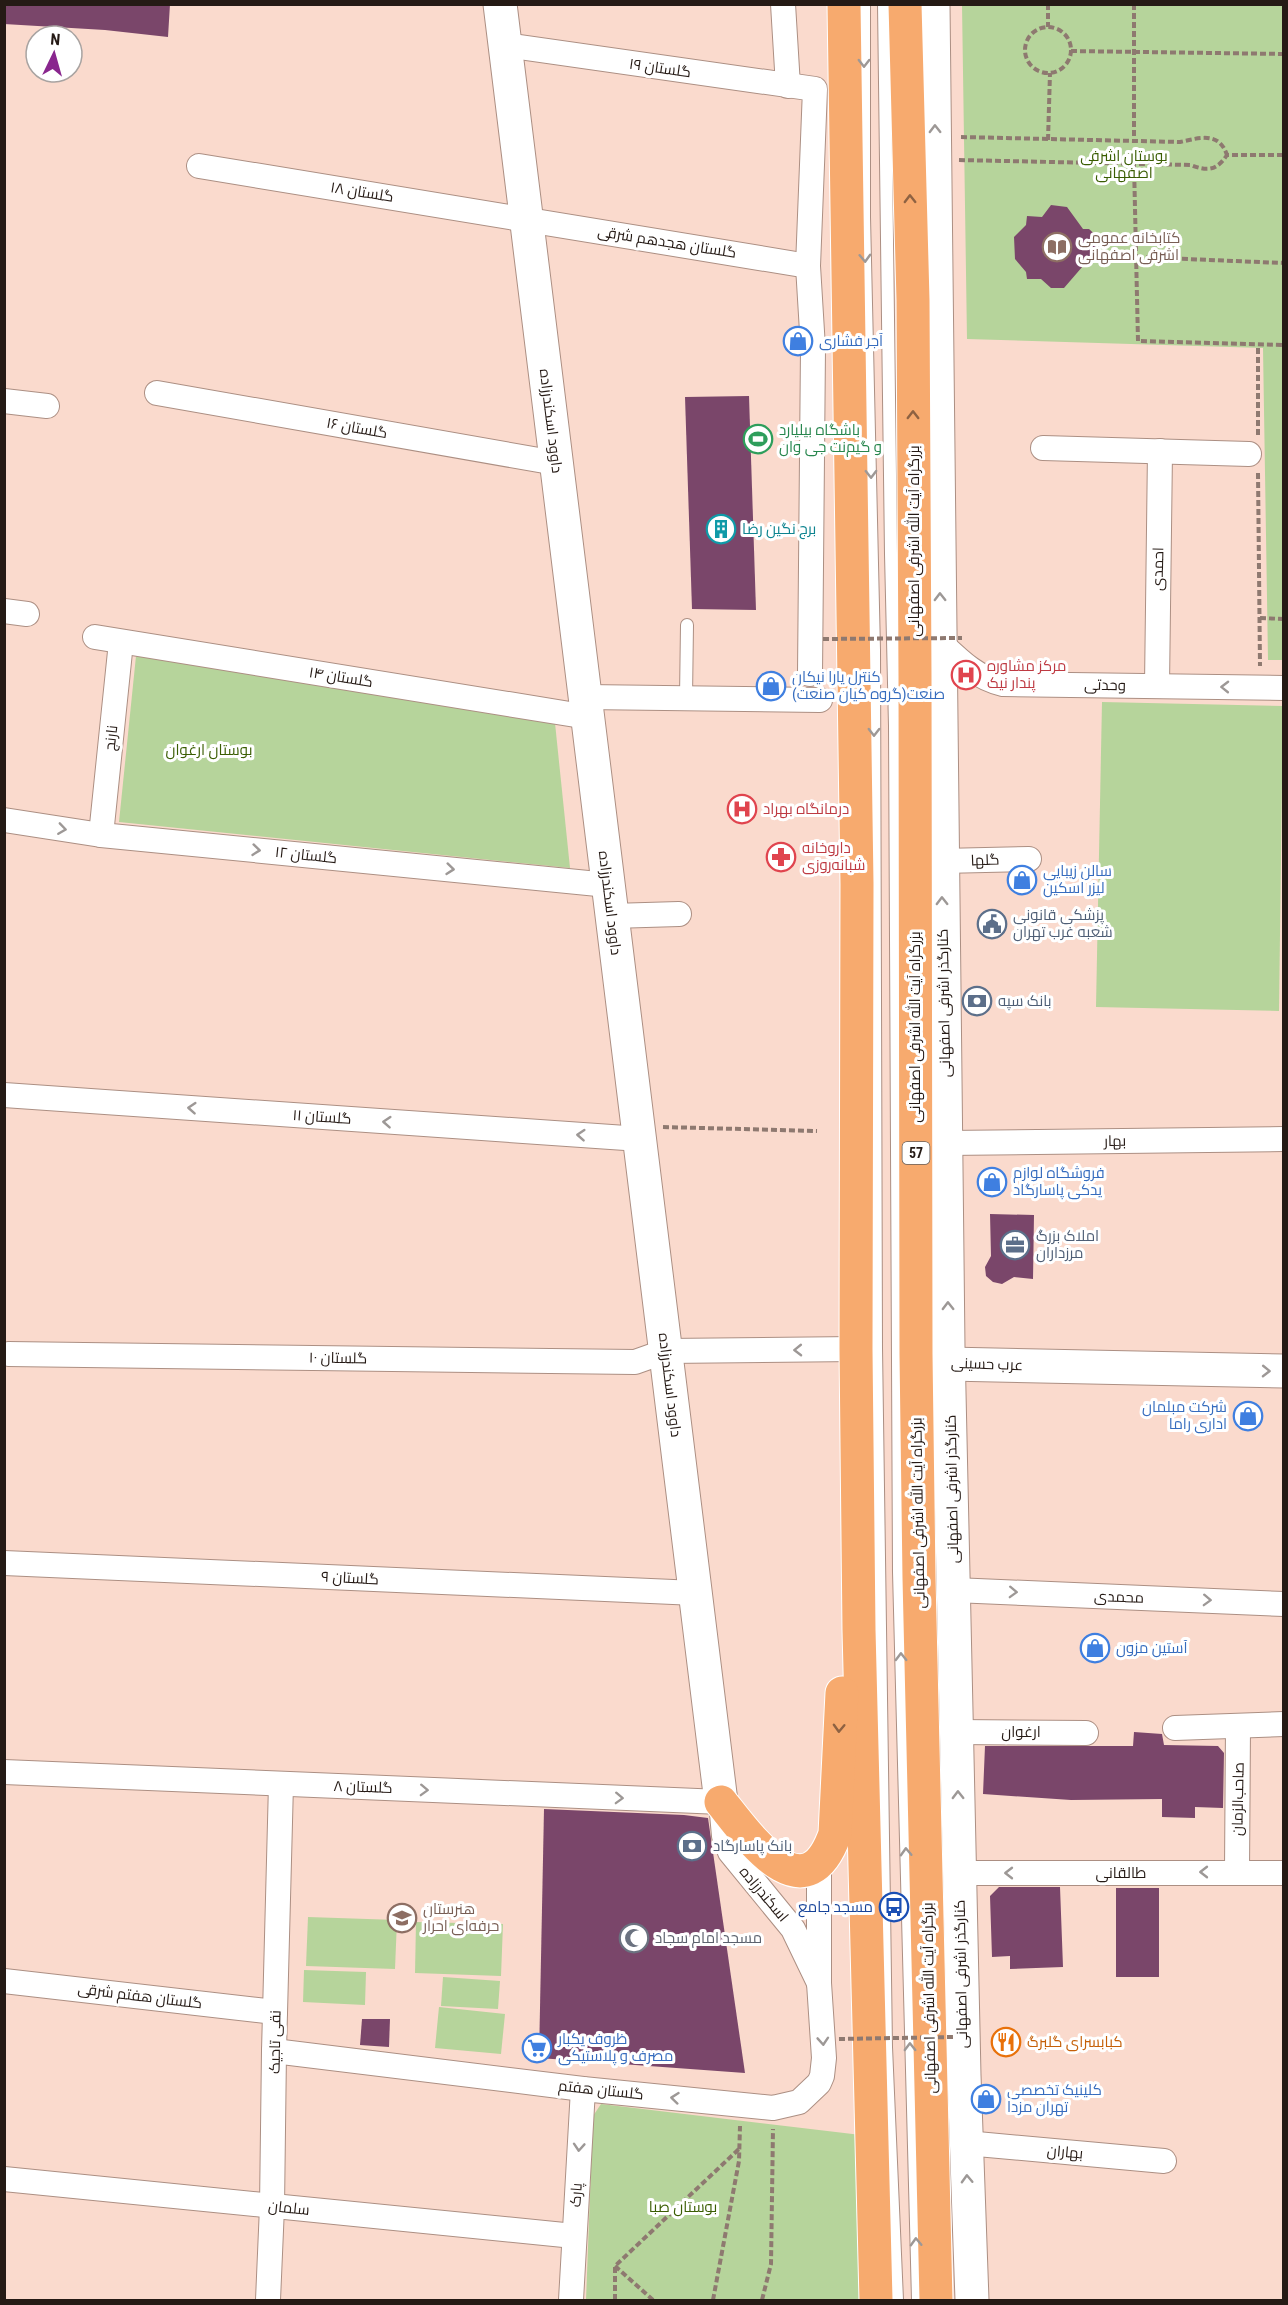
<svg xmlns="http://www.w3.org/2000/svg" width="1288" height="2305" font-family="'Roboto Condensed',Cairo,sans-serif">
  <rect width="100%" height="100%" fill="#fadacd"/>
  <!-- green -->
  <g fill="#b6d49b">
    <polygon points="962,5 1283,5 1283,660 1268,660 1263,348 967,339"/>
    <polygon points="136,656 555,723 570,868 119,822"/>
    <polygon points="1102,702 1283,706 1279,1011 1096,1007"/>
    <polygon points="308,1917 397,1920 395,1969 306,1966"/>
    <polygon points="416,1922 503,1924 501,1976 415,1973"/>
    <polygon points="304,1970 366,1972 365,2005 303,2002"/>
    <polygon points="443,1977 500,1981 498,2009 441,2006"/>
    <polygon points="439,2007 505,2014 501,2054 435,2048"/>
    <polygon points="601,2104 861,2135 863,2300 586,2300 593,2116"/>
  </g>
  <!-- building -->
  <g fill="#7a466a">
    <polygon points="4,4 170,4 168,37 105,30 4,24"/>
    <polygon points="1051,205 1067,207 1083,229 1089,229 1100,239 1100,254 1089,266 1083,266 1064,288 1051,288 1041,279 1027,279 1026,272 1015,259 1014,237 1026,225 1027,216 1042,217"/>
    <polygon points="749,396 756,610 692,609 685,397"/>
    <polygon points="990,1214 1034,1215 1033,1279 1014,1277 1002,1284 993,1282 986,1276 985,1267 991,1256"/>
    <polygon points="1134,1732 1162,1734 1164,1745 1218,1746 1224,1753 1223,1808 1195,1807 1195,1818 1162,1817 1162,1799 1071,1800 983,1794 985,1746 1133,1746"/>
    <polygon points="544,1809 684,1815 708,1818 745,2073 539,2058"/>
    <polygon points="999,1887 1060,1887 1063,1967 1010,1969 1010,1956 992,1957 990,1896"/>
    <rect x="1116" y="1888" width="43" height="89"/>
    <polygon points="362,2019 390,2019 389,2047 360,2045"/>
  </g>
  <g fill="none" stroke-linecap="round" stroke-linejoin="round">
    <!-- lane casing -->
    <g stroke="#ac8f83" stroke-width="14">
      <g id="lane">
        <polyline points="864,4 864,217 874,650 876,1348 886,2047 897,2300"/>
        <polyline points="884,4 891,554 895,726 899,1572 918,2300"/>
        <polyline points="686,697 687,625"/>
      </g>
    </g>
    <!-- street casing -->
    <g stroke="#ac8f83" stroke-width="26">
      <g id="street">
        <polyline points="783,4 788,86"/>
        <polyline points="505,45 815,89 808,266 813,348 810,674"/>
        <polyline points="199,166 808,266"/>
        <polyline points="157,393 556,463"/>
        <polyline points="4,401 47,406"/>
        <polyline points="1043,448 1249,454"/>
        <polyline points="4,611 27,614"/>
        <polyline points="95,637 588,717"/>
        <path d="M941,643C960,661 977,678 1003,684L1284,688"/>
        <polyline points="1157,686 1160,451"/>
        <polyline points="585,697 820,700"/>
        <polyline points="4,820 101,835 608,885"/>
        <polyline points="101,835 121,642"/>
        <polyline points="942,861 1029,859"/>
        <polyline points="612,916 679,914"/>
        <polyline points="4,1095 640,1139"/>
        <polyline points="946,1143 1284,1139"/>
        <polyline points="8,1354 635,1362 666,1351 856,1349"/>
        <polyline points="4,1563 696,1593"/>
        <polyline points="954,1590 1284,1604"/>
        <polyline points="1175,1728 1284,1724"/>
        <polyline points="956,1732 1086,1733"/>
        <polyline points="4,1772 721,1802 724,1836 730,1852 793,1929 819,1983"/>
        <polyline points="1237,1872 1238,1727"/>
        <polyline points="959,1873 1284,1873"/>
        <polyline points="4,1981 275,2012"/>
        <polyline points="274,2051 583,2089 773,2108 799,2102 819,2083 822,2076 824,2058 819,1983 819,1864"/>
        <polyline points="966,2143 1164,2161"/>
        <polyline points="4,2179 574,2236"/>
        <polyline points="268,2300 272,2207 274,2051 281,1784"/>
        <polyline points="571,2300 583,2089"/>
      </g>
    </g>
    <!-- secondary casing -->
    <g stroke="#ac8f83" stroke-width="35">
      <g id="secondary">
        <polyline points="500,4 721,1802"/>
        <polyline points="933,4 948,1347 964,2075 972,2300"/>
        <polyline points="929,1358 948,1364 1284,1371"/>
      </g>
    </g>
    <!-- highway casing -->
    <g stroke="#fff" stroke-width="35">
      <g id="highway">
        <polyline points="844,4 857,884 856,1349 859,1630 876,2300"/>
        <polyline points="905,4 913,300 915,676 916,1354 919,1578 936,2300"/>
        <path d="M721,1802C749,1837 805,1918 835,1834L842,1693"/>
      </g>
    </g>
    <!-- path -->
    <g stroke="#8e7970" stroke-width="4" stroke-dasharray="6 3" stroke-linecap="butt">
      <polyline points="1048,4 1048,27"/>
      <polyline points="1134,4 1134,142"/>
      <circle cx="1048" cy="50" r="23"/>
      <polyline points="1071,51 1284,54"/>
      <path d="M961,137L1180,142C1199,138 1219,131 1227,155"/>
      <polyline points="1048,140 1050,73"/>
      <path d="M959,160L1191,165C1208,172 1217,170 1227,155H1284"/>
      <polyline points="1134,164 1138,341 1284,345"/>
      <polyline points="1137,257 1284,263"/>
      <polyline points="1258,435 1258,345"/>
      <polyline points="1258,473 1260,666"/>
      <polyline points="1260,618 1284,619"/>
      <polyline points="663,1127 817,1131"/>
      <polyline points="615,2266 653,2300"/>
      <polyline points="615,2300 615,2266 740,2148"/>
      <polyline points="713,2300 739,2161 740,2126"/>
      <polyline points="762,2300 771,2264 773,2129"/>
    </g>
    <!-- lane -->
    <use href="#lane" stroke="#fff" stroke-width="12"/>
    <!-- street -->
    <use href="#street" stroke="#fff" stroke-width="24"/>
    <!-- secondary -->
    <use href="#secondary" stroke="#fff" stroke-width="33"/>
    <!-- highway -->
    <use href="#highway" stroke="#f7aa6e" stroke-width="33"/>
    <!-- path-bridge -->
    <g stroke="#8e7970" stroke-width="4" stroke-dasharray="6 3" stroke-linecap="butt">
      <polyline points="823,639 962,638"/>
      <polyline points="839,2039 954,2037"/>
    </g>
  </g>
  <!-- one-way arrows -->
  <defs><path id="oneway-chevron" d="M-2-3.5L2.5 0L-2 3.5" fill="none" stroke-width="1.6" stroke-linecap="round" stroke-linejoin="round" transform="scale(1.5)"/></defs>
  <g stroke="#9d9896">
    <use href="#oneway-chevron" transform="translate(864 63) rotate(90)"/>
    <use href="#oneway-chevron" transform="translate(935 129) rotate(-91)"/>
    <use href="#oneway-chevron" transform="translate(865 258) rotate(88)"/>
    <use href="#oneway-chevron" transform="translate(871 474) rotate(89)"/>
    <use href="#oneway-chevron" transform="translate(940 597) rotate(-91)"/>
    <use href="#oneway-chevron" transform="translate(1225 687) rotate(-179)"/>
    <use href="#oneway-chevron" transform="translate(874 732) rotate(90)"/>
    <use href="#oneway-chevron" transform="translate(62 829) rotate(8)"/>
    <use href="#oneway-chevron" transform="translate(256 850) rotate(6)"/>
    <use href="#oneway-chevron" transform="translate(450 869) rotate(6)"/>
    <use href="#oneway-chevron" transform="translate(942 901) rotate(-91)"/>
    <use href="#oneway-chevron" transform="translate(192 1108) rotate(-176)"/>
    <use href="#oneway-chevron" transform="translate(387 1122) rotate(-176)"/>
    <use href="#oneway-chevron" transform="translate(581 1135) rotate(-176)"/>
    <use href="#oneway-chevron" transform="translate(948 1306) rotate(-91)"/>
    <use href="#oneway-chevron" transform="translate(798 1350) rotate(179)"/>
    <use href="#oneway-chevron" transform="translate(1266 1371) rotate(1)"/>
    <use href="#oneway-chevron" transform="translate(1013 1592) rotate(2)"/>
    <use href="#oneway-chevron" transform="translate(1207 1600) rotate(2)"/>
    <use href="#oneway-chevron" transform="translate(901 1657) rotate(-91)"/>
    <use href="#oneway-chevron" transform="translate(424 1790) rotate(2)"/>
    <use href="#oneway-chevron" transform="translate(958 1795) rotate(-91)"/>
    <use href="#oneway-chevron" transform="translate(619 1798) rotate(2)"/>
    <use href="#oneway-chevron" transform="translate(906 1852) rotate(-92)"/>
    <use href="#oneway-chevron" transform="translate(1204 1872) rotate(180)"/>
    <use href="#oneway-chevron" transform="translate(1009 1873) rotate(180)"/>
    <use href="#oneway-chevron" transform="translate(823 2041) rotate(86)"/>
    <use href="#oneway-chevron" transform="translate(910 2047) rotate(-91)"/>
    <use href="#oneway-chevron" transform="translate(675 2098) rotate(-174)"/>
    <use href="#oneway-chevron" transform="translate(579 2147) rotate(94)"/>
    <use href="#oneway-chevron" transform="translate(967 2179) rotate(-92)"/>
    <use href="#oneway-chevron" transform="translate(916 2242) rotate(-92)"/>
  </g>
  <g stroke="#8e6242">
    <use href="#oneway-chevron" transform="translate(910 199) rotate(-91)"/>
    <use href="#oneway-chevron" transform="translate(913 415) rotate(-90)"/>
    <use href="#oneway-chevron" transform="translate(839 1728) rotate(92)"/>
  </g>
  <!-- icons -->
  <defs>
    <g id="library-ring" transform="scale(1.5)"><circle r="9.5" fill="#fff" stroke="#8d6e63" stroke-width="1.5"/><path d="M-6-4Q-3-5.5-.7-3.5V5Q-3 3-6 4ZM6-4Q3-5.5 .7-3.5V5Q3 3 6 4Z" fill="#8d6e63"/></g>
    <g id="shop-ring" transform="scale(1.5)"><circle r="9.5" fill="#fff" stroke="#3f7fe0" stroke-width="1.5"/><path d="M-5-2.5h2.3a2.7 3.5 0 0 1 5.4 0H5L5.5 6h-11ZM-1.5-2.5h3a1.5 2.3 0 0 0-3 0Z" fill="#3f7fe0"/></g>
    <g id="stadium-ring" transform="scale(1.5)"><circle r="9.5" fill="#fff" stroke="#2e9e5b" stroke-width="1.5"/><path d="M0-5a6.5 5 0 1 0 0 10a6.5 5 0 1 0 0-10ZM-3.5-1.8h7v3.6h-7Z" fill="#2e9e5b"/></g>
    <g id="building-ring" transform="scale(1.5)"><circle r="9.5" fill="#fff" stroke="#0f9aa8" stroke-width="1.5"/><path d="M-4-6H4V6H1V3H-1V6H-4ZM-2.5-4.3h1.7v1.8h-1.7ZM.8-4.3h1.7v1.8H.8ZM-2.5-1h1.7V.8h-1.7ZM.8-1h1.7V.8H.8Z" fill="#0f9aa8"/></g>
    <g id="hospital-ring" transform="scale(1.5)"><circle r="9.5" fill="#fff" stroke="#e0444e" stroke-width="1.5"/><path d="M-5-5h3v3.5h4V-5h3V5h-3V1.5h-4V5h-3Z" fill="#e0444e"/></g>
    <g id="pharmacy-ring" transform="scale(1.5)"><circle r="9.5" fill="#fff" stroke="#e0444e" stroke-width="1.5"/><path d="M-2-6h4v4h4v4h-4v4h-4v-4h-4v-4h4Z" fill="#e0444e"/></g>
    <g id="civic-ring" transform="scale(1.5)"><circle r="9.5" fill="#fff" stroke="#5c6f8a" stroke-width="1.5"/><path d="M-.6-6.5H3V-4.5H.6V-3L4-1V1h2V6H-6V1h2V-1L-.6-3ZM-1.2 2.5V6h2.4V2.5Z" fill="#5c6f8a"/></g>
    <g id="bank-ring" transform="scale(1.5)"><circle r="9.5" fill="#fff" stroke="#5c6f8a" stroke-width="1.5"/><path d="M-6-4H6V4H-6ZM0-2.3a2.3 2.3 0 1 0 0 4.6a2.3 2.3 0 1 0 0-4.6Z" fill="#5c6f8a"/></g>
    <g id="office-ring" transform="scale(1.5)"><circle r="9.5" fill="#fff" stroke="#5c6f8a" stroke-width="1.5"/><path d="M-6-3h4V-5.5h4V-3h4V5H-6ZM-1-4.5V-3h2v-1.5ZM-6 0V1H6V0Z" fill="#5c6f8a"/></g>
    <g id="bus-ring" transform="scale(1.5)"><circle r="9.5" fill="#fff" stroke="#1a4fb4" stroke-width="1.5"/><path d="M-5-6H5V4H4V6H2V4H-2V6H-4V4H-5ZM-3.5-4V0h7V-4ZM-3.5 1.2v1.5H-2V1.2ZM2 1.2v1.5H3.5V1.2Z" fill="#1a4fb4"/></g>
    <g id="school-ring" transform="scale(1.5)"><circle r="9.5" fill="#fff" stroke="#8d6e63" stroke-width="1.5"/><path d="M0-5L7-2L0 1L-7-2ZM-4 1L0 2.5L4 1V4Q0 6-4 4Z" fill="#8d6e63"/></g>
    <g id="mosque-ring" transform="scale(1.5)"><circle r="9.5" fill="#fff" stroke="#6b7280" stroke-width="1.5"/><path d="M3.5-4.9A6 6 0 1 0 3.5 4.9A5 5 0 1 1 3.5-4.9Z" fill="#6b7280"/></g>
    <g id="restaurant-ring" transform="scale(1.5)"><circle r="9.5" fill="#fff" stroke="#e8710a" stroke-width="1.5"/><path d="M-5-6h1v4h1v-4h1v4h1v-4h1v5L-1.5 .5V6h-2V.5L-5-1ZM5-6V6H3V1.5H1.5Q1.5-4 5-6Z" fill="#e8710a"/></g>
    <g id="supermarket-ring" transform="scale(1.5)"><circle r="9.5" fill="#fff" stroke="#3f7fe0" stroke-width="1.5"/><path d="M-6-5.5h2.5l.6 2H6L4.5 2H-2.5L-4.4-4H-6ZM-1.5 3.2a1.3 1.3 0 1 0 .1 0ZM3 3.2a1.3 1.3 0 1 0 .1 0Z" fill="#3f7fe0"/></g>
  </defs>
  <g fill-rule="evenodd">
    <use href="#library-ring" x="1057" y="247"/>
    <use href="#shop-ring" x="798" y="341"/>
    <use href="#stadium-ring" x="758" y="439"/>
    <use href="#building-ring" x="721" y="529"/>
    <use href="#hospital-ring" x="966" y="675"/>
    <use href="#shop-ring" x="771" y="686"/>
    <use href="#hospital-ring" x="742" y="809"/>
    <use href="#pharmacy-ring" x="781" y="857"/>
    <use href="#shop-ring" x="1022" y="880"/>
    <use href="#civic-ring" x="992" y="924"/>
    <use href="#bank-ring" x="977" y="1001"/>
    <use href="#shop-ring" x="992" y="1182"/>
    <use href="#office-ring" x="1015" y="1245"/>
    <use href="#shop-ring" x="1248" y="1416"/>
    <use href="#shop-ring" x="1095" y="1648"/>
    <use href="#bank-ring" x="692" y="1846"/>
    <use href="#bus-ring" x="894" y="1907"/>
    <use href="#school-ring" x="402" y="1918"/>
    <use href="#mosque-ring" x="634" y="1938"/>
    <use href="#restaurant-ring" x="1006" y="2042"/>
    <use href="#supermarket-ring" x="537" y="2048"/>
    <use href="#shop-ring" x="986" y="2099"/>
  </g>
  <g text-anchor="middle" stroke-width="6" stroke-linejoin="round" paint-order="stroke">
    <!-- shield labels -->
    <rect fill="#fff" stroke="#665f5b" stroke-width="1.5" x="902.5" y="1142" width="27" height="22" rx="4.5"/>
    <g font-size="14" font-weight="bold" fill="#251a15">
      <text x="916" y="1158">57</text>
    </g>
    <!-- street labels -->
    <g font-size="15" fill="#251a15" stroke="#fff">
      <text transform="translate(660 68) rotate(8)" y="5">گلستان ۱۹</text>
      <text transform="translate(362 192) rotate(9)" y="5">گلستان ۱۸</text>
      <text transform="translate(667 242) rotate(9)" y="5">گلستان هجدهم شرقی</text>
      <text transform="translate(551 421) rotate(83)" y="5">داوود اسکندرزاده</text>
      <text transform="translate(357 428) rotate(10)" y="5">گلستان ۱۶</text>
      <text transform="translate(914 541) rotate(-90)" y="5">بزرگراه آیت الله اشرفی اصفهانی</text>
      <text transform="translate(1158 569) rotate(-89)" y="5">احمدی</text>
      <text transform="translate(341 677) rotate(9)" y="5">گلستان ۱۴</text>
      <text transform="translate(1105 685) rotate(1)" y="5">وحدتی</text>
      <text transform="translate(111 738) rotate(-84)" y="5">نارنج</text>
      <text transform="translate(306 855) rotate(6)" y="5">گلستان ۱۲</text>
      <text transform="translate(985 860) rotate(-2)" y="5">گلها</text>
      <text transform="translate(610 903) rotate(83)" y="5">داوود اسکندرزاده</text>
      <text transform="translate(944 1003) rotate(-91)" y="5">کنارگذر اشرفی اصفهانی</text>
      <text transform="translate(915 1027) rotate(-90)" y="5">بزرگراه آیت الله اشرفی اصفهانی</text>
      <text transform="translate(322 1117) rotate(4)" y="5">گلستان ۱۱</text>
      <text transform="translate(1115 1141) rotate(-1)" y="5">بهار</text>
      <text transform="translate(338 1358) rotate(1)" y="5">گلستان ۱۰</text>
      <text transform="translate(987 1364) rotate(2)" y="5">عرب حسینی</text>
      <text transform="translate(670 1385) rotate(83)" y="5">داوود اسکندرزاده</text>
      <text transform="translate(952 1489) rotate(-91)" y="5">کنارگذر اشرفی اصفهانی</text>
      <text transform="translate(918 1513) rotate(-91)" y="5">بزرگراه آیت الله اشرفی اصفهانی</text>
      <text transform="translate(350 1578) rotate(3)" y="5">گلستان ۹</text>
      <text transform="translate(1119 1597) rotate(2)" y="5">محمدی</text>
      <text x="1021" y="1737">ارغوان</text>
      <text transform="translate(363 1787) rotate(2)" y="5">گلستان ٨</text>
      <text transform="translate(1238 1799) rotate(-89)" y="5">صاحب‌الزمان</text>
      <text x="1121" y="1878">طالقانی</text>
      <text transform="translate(764 1894) rotate(50)" y="5">اسکندرزاده</text>
      <text transform="translate(961 1974) rotate(-91)" y="5">کنارگذر اشرفی اصفهانی</text>
      <text transform="translate(140 1996) rotate(7)" y="5">گلستان هفتم شرقی</text>
      <text transform="translate(929 1998) rotate(-91)" y="5">بزرگراه آیت الله اشرفی اصفهانی</text>
      <text transform="translate(275 2042) rotate(-89)" y="5">نقی تاجیک</text>
      <text transform="translate(601 2090) rotate(6)" y="5">گلستان هفتم</text>
      <text transform="translate(1065 2152) rotate(5)" y="5">بهاران</text>
      <text transform="translate(576 2195) rotate(-86)" y="5">پارک</text>
      <text transform="translate(289 2208) rotate(6)" y="5">سلمان</text>
    </g>
    <!-- park labels -->
    <g font-size="15" fill="#3a5d02" stroke="#fff">
      <text x="1124" y="161">بوستان اشرفی<tspan x="1124" dy="17">اصفهانی</tspan></text>
      <text x="209" y="755">بوستان ارغوان</text>
      <text x="683" y="2212">بوستان صبا</text>
    </g>
    <!-- education labels -->
    <g font-size="15" fill="#785e54" stroke="#fff" text-anchor="start">
      <text x="1078" y="243">کتابخانه عمومی<tspan x="1078" dy="17">اشرفی اصفهانی</tspan></text>
      <text x="423" y="1914">هنرستان<tspan x="423" dy="17">حرفه‌ای احرار</tspan></text>
    </g>
    <!-- shop labels -->
    <g font-size="15" fill="#366cbe" stroke="#fff" text-anchor="start">
      <text x="819" y="346">آجر فشاری</text>
      <text x="792" y="682">کنترل یارا نیکان<tspan x="792" dy="17">صنعت(گروه کیان صنعت)</tspan></text>
      <text x="1043" y="876">سالن زیبایی<tspan x="1043" dy="17">لیزر اسکین</tspan></text>
      <text x="1013" y="1178">فروشگاه لوازم<tspan x="1013" dy="17">یدکی پاسارگاد</tspan></text>
      <text x="1227" y="1412" text-anchor="end">شرکت مبلمان<tspan x="1227" dy="17">اداری راما</tspan></text>
      <text x="1116" y="1653">آستین مزون</text>
      <text x="558" y="2044">ظروف یکبار<tspan x="558" dy="17">مصرف و پلاستیکی</tspan></text>
      <text x="1007" y="2095">کلینیک تخصصی<tspan x="1007" dy="17">تهران مزدا</tspan></text>
    </g>
    <!-- leisure labels -->
    <g font-size="15" fill="#27864d" stroke="#fff" text-anchor="start">
      <text x="779" y="435">باشگاه بیلیارد<tspan x="779" dy="17">و گیم‌نت جی وان</tspan></text>
    </g>
    <!-- culture labels -->
    <g font-size="15" fill="#0d838f" stroke="#fff" text-anchor="start">
      <text x="742" y="534">برج نگین رضا</text>
    </g>
    <!-- health labels -->
    <g font-size="15" fill="#be3a42" stroke="#fff" text-anchor="start">
      <text x="987" y="671">مرکز مشاوره<tspan x="987" dy="17">پندار نیک</tspan></text>
      <text x="763" y="814">درمانگاه بهراد</text>
      <text x="802" y="853">داروخانه<tspan x="802" dy="17">شبانه‌روزی</tspan></text>
    </g>
    <!-- service labels -->
    <g font-size="15" fill="#4e5e75" stroke="#fff" text-anchor="start">
      <text x="1013" y="920">پزشکی قانونی<tspan x="1013" dy="17">شعبه غرب تهران</tspan></text>
      <text x="998" y="1006">بانک سپه</text>
      <text x="1036" y="1241">املاک بزرگ<tspan x="1036" dy="17">مرزداران</tspan></text>
      <text x="713" y="1851">بانک پاسارگاد</text>
    </g>
    <!-- transit labels -->
    <g font-size="15" fill="#164399" stroke="#fff" text-anchor="end">
      <text x="873" y="1912">مسجد جامع</text>
    </g>
    <!-- worship labels -->
    <g font-size="15" fill="#5b616d" stroke="#fff" text-anchor="start">
      <text x="655" y="1943">مسجد امام سجاد</text>
    </g>
    <!-- food labels -->
    <g font-size="15" fill="#c56008" stroke="#fff" text-anchor="start">
      <text x="1027" y="2047">کبابسرای گلبرگ</text>
    </g>
  </g>
  <!-- border -->
  <rect width="1288" height="2305" fill="none" stroke="#251a15" stroke-width="12"/>
  <!-- north arrow -->
  <g transform="translate(54 54) rotate(5)"><circle r="28" fill="#ffffff" stroke="#a8a3a1" stroke-width="1.5"/>
  <path d="M0-4.5L10 22L0 15L-10 22Z" fill="#89268e"/>
  <text y="-9" font-size="16" font-weight="bold" text-anchor="middle" fill="#251a15">N</text>
  </g>
</svg>
